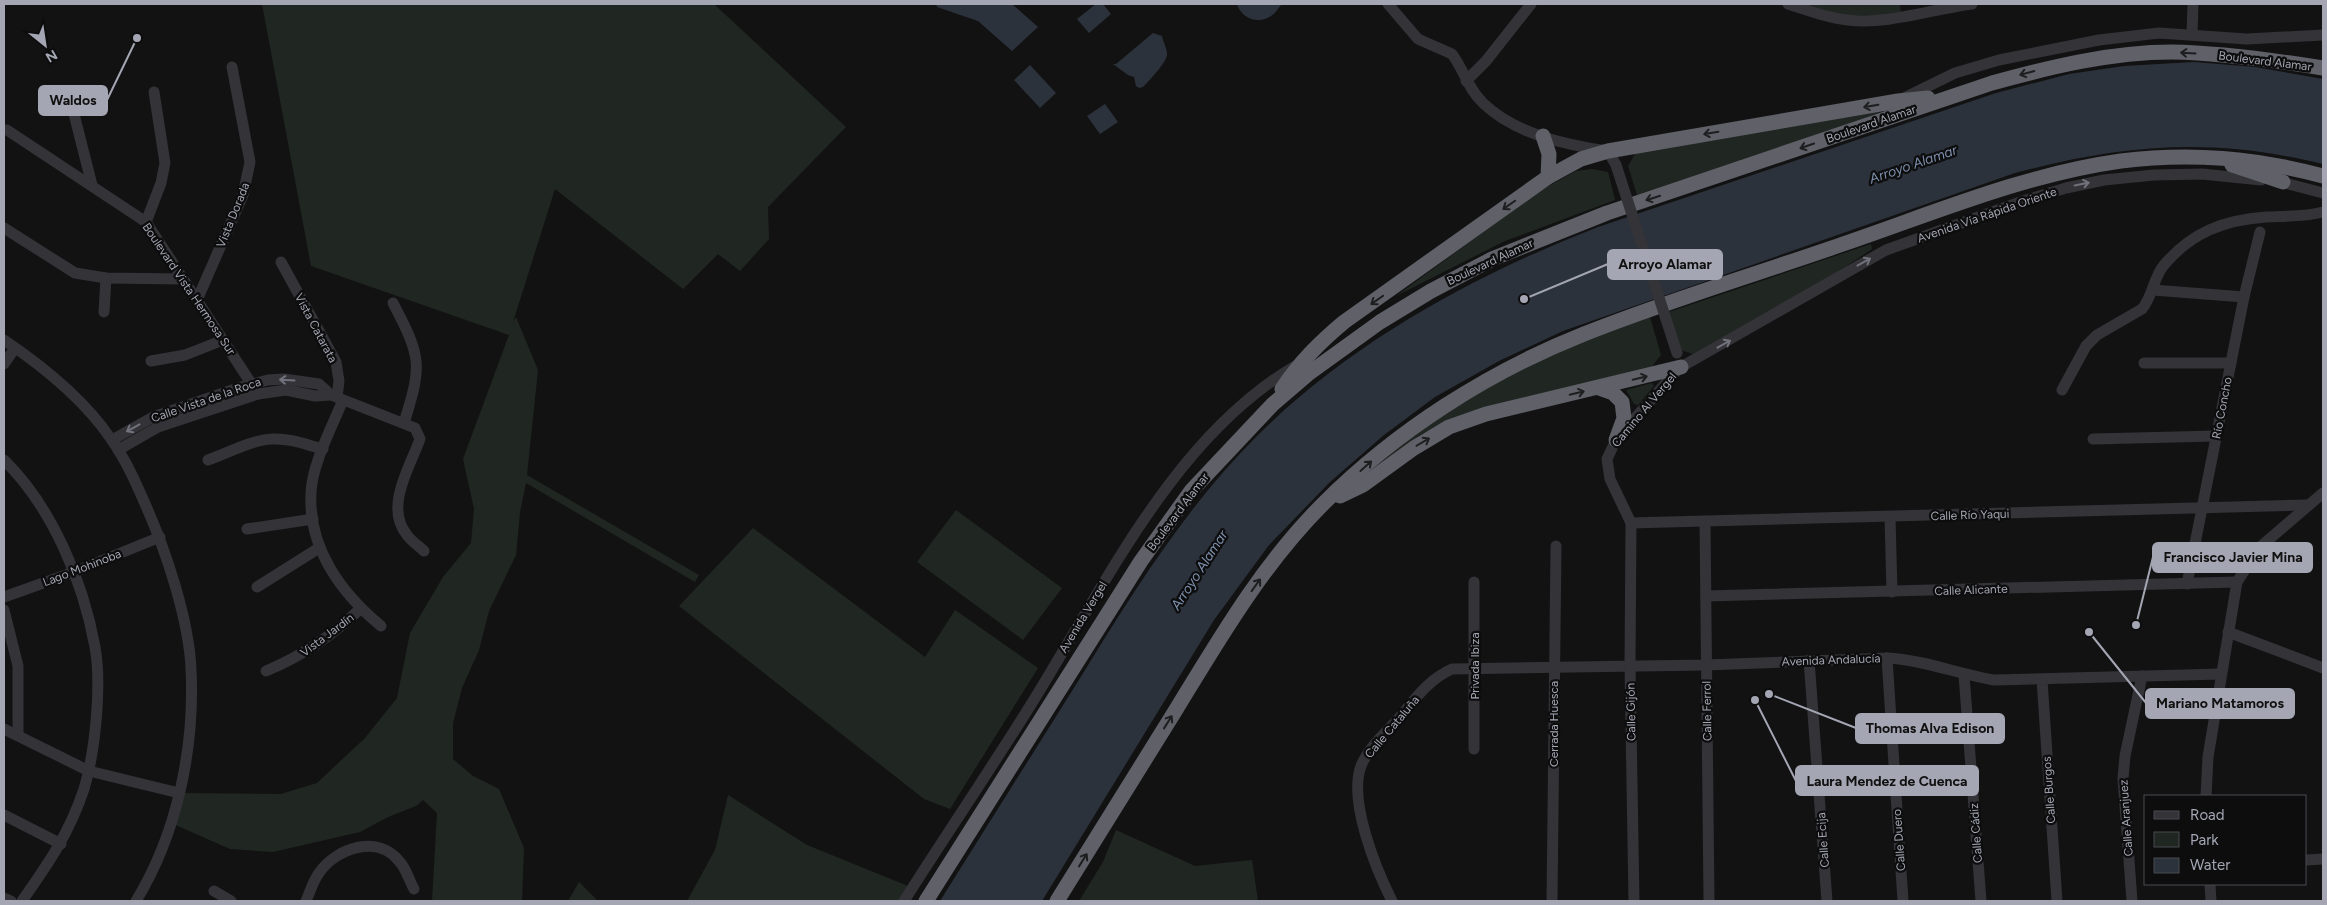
<svg xmlns="http://www.w3.org/2000/svg" width="2327" height="905" font-family="Figtree,sans-serif">
  <rect width="100%" height="100%" fill="#121213"/>
  <!-- green -->
  <g fill="#202722">
    <polygon points="262,4 714,4 846,127 768,207 769,239 740,271 718,254 683,289 555,189 513,322 516,317 538,370 527,475 699,575 695,582 526,483 520,512 516,555 489,611 479,650 462,688 453,723 453,759 473,776 499,789 524,848 522,901 432,901 437,813 423,800 416,806 388,817 360,832 273,852 230,849 171,823 179,793 281,794 317,783 365,738 397,698 410,633 443,577 471,543 474,509 463,459 509,335 311,266"/>
    <polygon points="1778,4 1900,4 1901,15 1821,16"/>
    <polygon points="1893,110 1637,195 1628,166 1635,154 1649,148"/>
    <polygon points="1592,169 1608,172 1615,200 1505,241 1396,296 1541,190 1576,171"/>
    <polygon points="1871,244 1872,249 1831,276 1693,354 1681,350 1669,312"/>
    <path d="M1650,317L1661,355L1650,369L1435,427L1418,436L1374,471V466C1403,443 1432,419 1463,400C1522,365 1586,340 1650,317Z"/>
    <polygon points="1652,383 1654,386 1638,405 1634,404 1626,390"/>
    <polygon points="956,510 1062,588 1023,640 917,562"/>
    <polygon points="753,528 925,657 955,610 1038,668 950,809 924,799 679,606"/>
    <polygon points="728,795 807,845 913,888 904,901 687,901 715,850"/>
    <polygon points="1116,830 1195,866 1252,860 1258,901 1079,901 1103,862"/>
    <polygon points="579,882 598,901 568,901"/>
  </g>
  <!-- water -->
  <g fill="#2c323b">
    <polygon points="936,4 1012,4 1038,27 1012,51 978,21 937,7"/>
    <polygon points="1096,4 1103,4 1111,14 1089,33 1077,19"/>
    <path d="M1237,4H1282C1278,8 1276,13 1271,16C1258,25 1241,18 1237,4Z"/>
    <path d="M1153,33L1162,36C1163,41 1168,52 1167,55C1166,63 1149,81 1143,87L1139,88L1136,86L1134,77L1128,75L1113,64H1116Z"/>
    <path d="M2194,62L2255,67L2323,79V164C2212,137 2125,144 2015,173L1563,331L1499,361L1435,397L1384,435L1330,482L1269,545L1214,620L1042,901H940C987,826 1035,750 1082,675C1135,589 1188,504 1260,433C1355,340 1475,275 1598,227L1996,93L2069,74L2124,66Z"/>
    <polygon points="1030,65 1056,93 1040,108 1014,80"/>
    <polygon points="1105,104 1118,122 1100,134 1087,116"/>
  </g>
  <g fill="none" stroke-linecap="round" stroke-linejoin="round">
    <!-- minor -->
    <g stroke="#333338" stroke-width="11">
      <path d="M1388,4L1418,39L1452,54C1464,70 1468,89 1483,103C1515,134 1566,145 1608,151L1616,165"/>
      <path d="M1788,4C1807,10 1827,18 1847,20C1888,25 1932,9 1972,4"/>
      <polyline points="2192,34 2193,4"/>
      <polyline points="1466,81 1486,61 1531,4"/>
      <polyline points="1904,98 1955,73 1999,60 2099,40 2159,33 2247,39 2323,35"/>
      <polyline points="74,114 92,185"/>
      <polyline points="7,130 146,222 258,394"/>
      <polyline points="2277,181 2323,193"/>
      <polyline points="146,222 161,183 165,163 154,92"/>
      <polyline points="4,228 75,273 106,278 183,279"/>
      <polyline points="281,262 336,362 339,381 337,397"/>
      <polyline points="2153,290 2244,297"/>
      <polyline points="197,300 243,195 250,162 232,67"/>
      <path d="M393,303C422,358 422,365 404,423"/>
      <polyline points="104,312 106,278"/>
      <path d="M4,340C44,367 84,399 111,439C126,460 136,483 146,506C166,551 189,620 191,669C195,748 177,834 136,901"/>
      <polyline points="151,361 185,355 223,340"/>
      <polyline points="2144,363 2231,363"/>
      <polyline points="4,364 15,348"/>
      <polyline points="1681,367 1886,250 2023,201 2066,188 2104,180 2154,175 2202,174 2261,180"/>
      <path d="M2062,390L2086,346L2097,335L2142,309C2153,296 2153,278 2164,265C2192,232 2224,220 2266,217C2285,216 2304,217 2323,212"/>
      <path d="M343,400C332,427 312,464 311,493C308,548 341,593 381,626"/>
      <polyline points="2093,439 2216,436"/>
      <path d="M112,440L153,417L241,387L268,380L284,379L319,384L331,395L415,428L420,439C410,467 384,507 407,535C411,541 419,546 424,551"/>
      <polyline points="118,450 158,427 258,394 286,390 315,396 331,395"/>
      <path d="M4,460C52,507 83,581 95,647C102,686 95,752 84,789C69,834 48,864 22,901"/>
      <path d="M208,460C228,453 251,440 272,439C290,438 307,445 323,449"/>
      <polyline points="1890,517 1892,592"/>
      <polyline points="1705,521 1709,901"/>
      <polyline points="1631,523 2309,505"/>
      <polyline points="247,529 313,519"/>
      <polyline points="2187,584 2244,297 2260,232"/>
      <polyline points="257,587 319,548"/>
      <polyline points="1706,596 2237,582"/>
      <polyline points="4,597 74,572 160,537"/>
      <polyline points="4,610 18,666 18,735"/>
      <polyline points="2228,632 2323,668"/>
      <polyline points="1887,658 1903,901"/>
      <polyline points="1809,660 1827,901"/>
      <path d="M266,671C302,656 332,636 360,609"/>
      <polyline points="1964,675 1981,901"/>
      <polyline points="2042,680 2057,901"/>
      <polyline points="4,729 89,771 179,793"/>
      <polyline points="1474,749 1474,582"/>
      <polyline points="2206,796 2208,757 2237,582 2259,548 2323,493"/>
      <polyline points="4,815 61,844"/>
      <polyline points="2306,860 2323,859"/>
      <polyline points="2210,884 2211,901"/>
      <polyline points="214,891 231,901"/>
      <polyline points="4,898 11,901"/>
      <path d="M306,901C310,892 313,881 319,873C336,848 378,834 399,861C406,868 409,880 414,889"/>
      <path d="M904,901C947,833 993,766 1035,698C1106,583 1176,435 1297,365"/>
      <path d="M1392,901C1376,869 1348,801 1361,766C1368,748 1386,732 1399,718C1415,699 1429,679 1452,669L1706,665L1887,658C1924,660 1958,674 1994,680L2221,674"/>
      <polyline points="1552,901 1556,546"/>
      <polyline points="1634,901 1630,665 1631,523 1610,479 1607,459 1616,440 1680,367"/>
      <polyline points="2132,901 2123,778 2125,756 2142,676"/>
    </g>
    <!-- highway -->
    <g stroke="#5f6068" stroke-width="15">
      <polyline points="1543,136 1549,154 1548,177"/>
      <polyline points="2232,165 2283,182"/>
      <polyline points="1599,388 1613,393 1622,402 1624,418 1616,440"/>
      <path d="M1282,389C1300,362 1319,343 1344,322L1548,177L1581,159L1608,151L1898,101L1928,98"/>
      <polyline points="1340,496 1363,485 1414,448 1449,427 1486,414 1681,367"/>
      <path d="M926,901L1141,561L1191,491L1273,404L1308,374L1380,322L1431,291L1492,259L1607,213L1992,83C2050,67 2111,52 2172,52C2223,53 2273,60 2323,68"/>
      <path d="M1057,901C1097,837 1137,773 1177,708C1221,636 1263,564 1323,504C1396,431 1488,372 1584,334C1669,300 1757,274 1843,244C1934,213 2026,174 2121,161C2191,152 2255,158 2323,176"/>
    </g>
    <!-- minor-bridge -->
    <polyline stroke="#333338" stroke-width="11" points="1616,165 1677,353"/>
  </g>
  <!-- one-way arrows -->
  <defs><path id="oneway-shaft" d="M-6 0H5M1.5-3L5.5 0L1.5 3" fill="none" stroke-width="1.6" stroke-linecap="round" stroke-linejoin="round" transform="scale(1.25)"/></defs>
  <g stroke="#1d1e20">
    <use href="#oneway-shaft" transform="translate(2188 53) rotate(-177)"/>
    <use href="#oneway-shaft" transform="translate(2027 73) rotate(165)"/>
    <use href="#oneway-shaft" transform="translate(1871 106) rotate(170)"/>
    <use href="#oneway-shaft" transform="translate(1711 133) rotate(170)"/>
    <use href="#oneway-shaft" transform="translate(1807 146) rotate(161)"/>
    <use href="#oneway-shaft" transform="translate(1653 198) rotate(162)"/>
    <use href="#oneway-shaft" transform="translate(1509 205) rotate(145)"/>
    <use href="#oneway-shaft" transform="translate(1377 300) rotate(145)"/>
    <use href="#oneway-shaft" transform="translate(1640 378) rotate(-13)"/>
    <use href="#oneway-shaft" transform="translate(1577 393) rotate(-13)"/>
    <use href="#oneway-shaft" transform="translate(1423 442) rotate(-30)"/>
    <use href="#oneway-shaft" transform="translate(1366 466) rotate(-42)"/>
    <use href="#oneway-shaft" transform="translate(1256 585) rotate(-54)"/>
    <use href="#oneway-shaft" transform="translate(1168 722) rotate(-58)"/>
    <use href="#oneway-shaft" transform="translate(1083 860) rotate(-58)"/>
  </g>
  <g stroke="#71727c">
    <use href="#oneway-shaft" transform="translate(2082 184) rotate(-12)"/>
    <use href="#oneway-shaft" transform="translate(1864 262) rotate(-29)"/>
    <use href="#oneway-shaft" transform="translate(1724 344) rotate(-29)"/>
    <use href="#oneway-shaft" transform="translate(287 380) rotate(-177)"/>
    <use href="#oneway-shaft" transform="translate(133 428) rotate(151)"/>
  </g>
  <g text-anchor="middle" stroke-width="4.5" stroke-linejoin="round" paint-order="stroke">
    <!-- street labels -->
    <g font-size="12" fill="#a4a6b3" stroke="#0d0d0e">
      <text transform="translate(2265 61) rotate(7)" y="4">Boulevard Alamar</text>
      <text transform="translate(1871 124) rotate(-19)" y="4">Boulevard Alamar</text>
      <text transform="translate(233 215) rotate(-68)" y="4">Vista Dorada</text>
      <text transform="translate(1987 215) rotate(-19)" y="4">Avenida Vía Rápida Oriente</text>
      <text transform="translate(1490 262) rotate(-25)" y="4">Boulevard Alamar</text>
      <text transform="translate(189 289) rotate(56)" y="4">Boulevard Vista Hermosa Sur</text>
      <text transform="translate(316 328) rotate(62)" y="4">Vista Catarata</text>
      <text transform="translate(206 400) rotate(-19)" y="4">Calle Vista de la Roca</text>
      <text transform="translate(2222 408) rotate(-79)" y="4">Río Concho</text>
      <text transform="translate(1644 410) rotate(-50)" y="4">Camino Al Vergel</text>
      <text transform="translate(1178 512) rotate(-53)" y="4">Boulevard Alamar</text>
      <text transform="translate(1970 515) rotate(-2)" y="4">Calle Río Yaqui</text>
      <text transform="translate(82 568) rotate(-21)" y="4">Lago Mohinoba</text>
      <text transform="translate(1971 590) rotate(-2)" y="4">Calle Alicante</text>
      <text transform="translate(1083 617) rotate(-59)" y="4">Avenida Vergel</text>
      <text transform="translate(327 635) rotate(-37)" y="4">Vista Jardín</text>
      <text transform="translate(1831 660) rotate(-2)" y="4">Avenida Andalucía</text>
      <text transform="translate(1475 666) rotate(-90)" y="4">Privada Ibiza</text>
      <text transform="translate(1707 711) rotate(-91)" y="4">Calle Ferrol</text>
      <text transform="translate(1631 712) rotate(-91)" y="4">Calle Gijón</text>
      <text transform="translate(1554 724) rotate(-90)" y="4">Cerrada Huesca</text>
      <text transform="translate(1392 727) rotate(-50)" y="4">Calle Cataluña</text>
      <text transform="translate(2049 790) rotate(-94)" y="4">Calle Burgos</text>
      <text transform="translate(2126 818) rotate(-94)" y="4">Calle Aranjuez</text>
      <text transform="translate(1976 833) rotate(-94)" y="4">Calle Cádiz</text>
      <text transform="translate(1823 840) rotate(-94)" y="4">Calle Ecija</text>
      <text transform="translate(1899 840) rotate(-94)" y="4">Calle Duero</text>
    </g>
    <!-- water labels -->
    <g font-size="14" font-style="italic" fill="#7d8fac" stroke="#0d0d0e">
      <text transform="translate(1913 164) rotate(-19)" y="5">Arroyo Alamar</text>
      <text transform="translate(1199 570) rotate(-57)" y="5">Arroyo Alamar</text>
    </g>
  </g>
  <!-- callouts -->
  <path fill="none" stroke="#a4a6b3" stroke-width="2" d="M137 38L107 100M1524 299L1608 264M2136 625L2153 557M2089 632L2146 703M1769 694L1856 728M1755 700L1796 781"/>
  <g fill="#a4a6b3" stroke="#0d0d0e" stroke-width="2">
    <circle cx="137" cy="38" r="5"/>
    <circle cx="1524" cy="299" r="5"/>
    <circle cx="2136" cy="625" r="5"/>
    <circle cx="2089" cy="632" r="5"/>
    <circle cx="1769" cy="694" r="5"/>
    <circle cx="1755" cy="700" r="5"/>
  </g>
  <g fill="#a4a6b3" stroke="#a4a6b3" stroke-width="2">
    <rect x="39" y="86" width="68" height="29" rx="5"/>
    <rect x="1608" y="250" width="114" height="29" rx="5"/>
    <rect x="2153" y="543" width="159" height="29" rx="5"/>
    <rect x="2146" y="689" width="148" height="29" rx="5"/>
    <rect x="1856" y="714" width="148" height="29" rx="5"/>
    <rect x="1796" y="766" width="182" height="29" rx="5"/>
  </g>
  <g font-size="14" text-anchor="middle" font-weight="bold" fill="#111">
    <text x="73" y="105">Waldos</text>
    <text x="1665" y="269">Arroyo Alamar</text>
    <text x="2233" y="562">Francisco Javier Mina</text>
    <text x="2220" y="708">Mariano Matamoros</text>
    <text x="1930" y="733">Thomas Alva Edison</text>
    <text x="1887" y="786">Laura Mendez de Cuenca</text>
  </g>
  <!-- border -->
  <rect width="2327" height="905" fill="none" stroke="#a4a6b3" stroke-width="10"/>
  <!-- legend -->
  <rect x="2144" y="795" width="162" height="90" fill="#0d0d0e" stroke="#494a50"/>
  <rect x="2154" y="811" width="25" height="8" fill="#333338" stroke="#494a50"/>
  <text x="2190" y="820" font-size="15" fill="#a4a6b3">Road</text>
  <rect x="2154" y="832" width="25" height="15" fill="#202722" stroke="#494a50"/>
  <text x="2190" y="845" font-size="15" fill="#a4a6b3">Park</text>
  <rect x="2154" y="858" width="25" height="15" fill="#2c323b" stroke="#494a50"/>
  <text x="2190" y="870" font-size="15" fill="#a4a6b3">Water</text>
  <!-- north arrow -->
  <g transform="translate(45 45) rotate(150)" stroke="#0d0d0e" stroke-width="4" paint-order="stroke">
  <path d="M0-4L9 19L0 12L-9 19Z" fill="#a4a6b3"/>
  <text y="-8" font-size="14" font-weight="bold" text-anchor="middle" fill="#a4a6b3">N</text>
  </g>
</svg>
